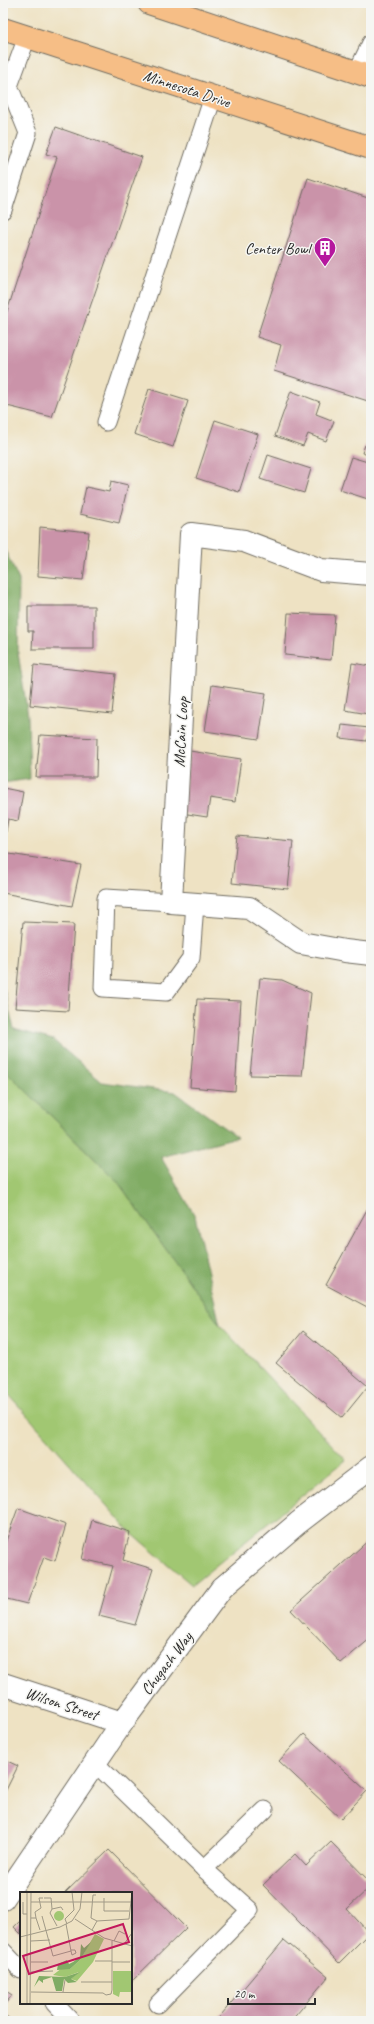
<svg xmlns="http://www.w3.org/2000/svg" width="374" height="2024" font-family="Caveat,sans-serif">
  <rect width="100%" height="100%" fill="#f6f6f2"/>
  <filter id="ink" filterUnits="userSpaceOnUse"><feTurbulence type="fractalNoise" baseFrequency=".025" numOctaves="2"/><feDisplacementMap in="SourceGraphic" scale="8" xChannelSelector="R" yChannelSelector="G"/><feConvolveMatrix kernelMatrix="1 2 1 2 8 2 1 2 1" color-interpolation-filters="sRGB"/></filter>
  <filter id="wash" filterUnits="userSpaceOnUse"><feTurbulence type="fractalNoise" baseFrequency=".012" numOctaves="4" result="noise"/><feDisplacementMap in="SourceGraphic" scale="16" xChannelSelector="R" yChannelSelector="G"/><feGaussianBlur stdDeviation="0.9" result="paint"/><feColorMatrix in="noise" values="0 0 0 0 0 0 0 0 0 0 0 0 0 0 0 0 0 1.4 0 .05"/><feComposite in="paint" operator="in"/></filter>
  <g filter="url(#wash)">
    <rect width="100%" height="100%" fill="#eee2c3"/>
    <!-- green -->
    <polygon fill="#a1c772" stroke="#66794e" points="3,1068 118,1182 220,1325 346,1460 192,1585 130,1532 3,1388"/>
    <!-- forest -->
    <g fill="#80ac64" stroke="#566c48">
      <polygon points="3,546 19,580 18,653 28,716 30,779 3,783"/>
      <polygon points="3,985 14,1029 53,1040 102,1082 175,1092 237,1137 161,1157 195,1216 220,1325 118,1182 3,1068"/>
    </g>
    <g id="blocks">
      <!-- building -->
      <g fill="#ca93a9">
        <polygon points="56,127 142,157 52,417 3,405 3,324 57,157 46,154"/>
        <polygon points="308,178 371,199 371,402 274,371 281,345 257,337"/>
        <polygon points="149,389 188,401 173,447 134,434"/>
        <polygon points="291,391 320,402 316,414 334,421 326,441 308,434 303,446 275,436"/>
        <polygon points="215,420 258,434 239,492 196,478"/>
        <polygon points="371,441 371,456 362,453 365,445 369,447"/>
        <polygon points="268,455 311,469 304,493 260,479"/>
        <polygon points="351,457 371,463 371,500 340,490"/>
        <polygon points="111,481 128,485 119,523 80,514 86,487 109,492"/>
        <polygon points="40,527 89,532 83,580 38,576"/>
        <polygon points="28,606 94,606 94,649 32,649 33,631 28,631"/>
        <polygon points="288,613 335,615 331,660 285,655"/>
        <polygon points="352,663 371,666 371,692 368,714 345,710"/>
        <polygon points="34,665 116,674 112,714 30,705"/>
        <polygon points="212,685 266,693 259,739 205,731"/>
        <polygon points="342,725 369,728 367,741 340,738"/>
        <polygon points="40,735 97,738 96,777 36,777"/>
        <polygon points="190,751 241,759 235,802 210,798 207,817 181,813"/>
        <polygon points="3,788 23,792 18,821 8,819 6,832 3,832"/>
        <polygon points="237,836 293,841 288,889 232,883"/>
        <polygon points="3,853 81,865 72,906 3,893"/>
        <polygon points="23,922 74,924 68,1011 15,1008"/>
        <polygon points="260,978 282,980 311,993 302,1076 250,1075"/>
        <polygon points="197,999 241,1001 235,1091 190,1087"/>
        <polygon points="370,1204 371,1204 371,1309 326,1285"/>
        <polygon points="303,1331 368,1386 342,1418 276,1363"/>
        <polygon points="18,1508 66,1525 55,1561 44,1557 27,1604 3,1598 3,1549"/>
        <polygon points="92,1520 130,1532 123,1560 153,1569 135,1625 99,1616 113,1566 82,1559"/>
        <polygon points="371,1538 371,1638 341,1663 291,1610"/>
        <polygon points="304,1734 367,1791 341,1819 279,1761"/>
        <polygon points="3,1759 18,1766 3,1796"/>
        <polygon points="331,1842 371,1883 371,1886 347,1909 369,1933 339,1963 263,1885 295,1854 306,1866"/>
        <polygon points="109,1850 186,1928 131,1982 131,1893 65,1893"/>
        <polygon points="21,1920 21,1934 14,1927"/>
        <polygon points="284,1940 328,1977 291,2021 216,2021"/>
        <polygon points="3,1989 12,1995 3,2007"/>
        <polygon points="3,2014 13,2021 3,2021"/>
      </g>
    </g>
  </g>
  <g filter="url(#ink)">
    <use href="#blocks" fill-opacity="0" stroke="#6f6b60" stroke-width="1"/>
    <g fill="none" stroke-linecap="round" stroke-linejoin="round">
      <!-- lane casing -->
      <g stroke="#6f6b60" stroke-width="19">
        <g id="lane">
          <polyline points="357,72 371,43"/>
          <polyline points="3,210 28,133 9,86 27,37"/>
          <polyline points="106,422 213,97"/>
          <polyline points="171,902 106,898 103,988 166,992 191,958 195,904"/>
          <polyline points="95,1763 204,1869 250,1910 158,2004"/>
          <polyline points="204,1869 265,1810"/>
          <polyline points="3,1951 21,1970"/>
          <polyline points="54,2003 71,2021"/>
        </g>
      </g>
      <!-- street casing -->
      <g stroke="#6f6b60" stroke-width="24">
        <g id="street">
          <polyline points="371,574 321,570 244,541 191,534 171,902 249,908 301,943 345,951 371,954"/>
          <polyline points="3,1684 122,1723"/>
          <polyline points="3,1899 122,1723 222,1588 298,1523 371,1467"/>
        </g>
      </g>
      <!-- primary casing -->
      <g stroke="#6f6b60" stroke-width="24">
        <g id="primary">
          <polyline points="149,3 371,77"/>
          <polyline points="3,29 371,148"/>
        </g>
      </g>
      <!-- lane -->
      <use href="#lane" stroke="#fff" stroke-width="17"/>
      <!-- street -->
      <use href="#street" stroke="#fff" stroke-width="22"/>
      <!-- primary -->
      <use href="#primary" stroke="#f6be86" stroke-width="22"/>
    </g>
  </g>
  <!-- icons -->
  <defs>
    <g id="building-pin" transform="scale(1.15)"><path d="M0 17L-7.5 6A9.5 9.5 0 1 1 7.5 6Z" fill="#b5179e" stroke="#f6f6f2"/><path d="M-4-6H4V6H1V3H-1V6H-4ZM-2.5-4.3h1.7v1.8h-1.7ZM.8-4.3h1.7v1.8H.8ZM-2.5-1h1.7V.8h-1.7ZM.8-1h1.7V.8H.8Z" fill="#fff"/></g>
  </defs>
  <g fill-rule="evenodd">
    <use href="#building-pin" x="325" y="248"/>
  </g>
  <g text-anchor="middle" stroke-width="3" stroke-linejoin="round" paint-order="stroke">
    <!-- street labels -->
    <g font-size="16" fill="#2b2b2b" stroke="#f6f6f2">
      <text transform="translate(187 88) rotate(18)" y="6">Minnesota Drive</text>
      <text transform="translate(180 732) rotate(-87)" y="6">McCain Loop</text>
      <text transform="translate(166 1663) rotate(-53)" y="6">Chugach Way</text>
      <text transform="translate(62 1703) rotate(18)" y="6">Wilson Street</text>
    </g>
    <!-- poi labels -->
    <g font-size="16" fill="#2b2b2b" stroke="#f6f6f2" text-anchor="end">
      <text x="310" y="254">Center Bowl</text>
    </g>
  </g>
  <!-- overview -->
  <g transform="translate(20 1892)">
    <rect width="112" height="112" fill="#eee2c3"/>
    <path d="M34 24a5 5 0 1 1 10 0a5 5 0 1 1-10 0ZM75,42L84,47L73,70L57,89L51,87L59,80L45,85L33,83L42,76L50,77L60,68ZM93,79H111V100H100L99,105L93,102Z" fill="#a1c772"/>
    <path d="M71,50L60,68L50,77L37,78L38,72L47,68L49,72L53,70L60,65L61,52L64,56ZM60,80L51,87L57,90L48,91L44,87L42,99H36L32,85L23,88V91L19,88L14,95L19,84L45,85Z" fill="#80ac64"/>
    <path fill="none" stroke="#a09986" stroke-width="1" d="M24,6H31L32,17L41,15L43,18M84,6V19H109M3,10V22H7M11,10H62M62,10H112M32,17L30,21L37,34M22,24L33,64L51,59L46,32M11,26H16L20,38M16,26L15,20L21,16L19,6H23M55,27L84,46L112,54M77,29L109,27L112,0M47,32L45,27L54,18L52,0M72,38L77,29L71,26L73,3H76M0,45L40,35L52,29L60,17L62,0M11,49L30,48M94,49L99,39L105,42M104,52L112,41M51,58H55L56,61L52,63L51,59M75,69H92M11,70H28M92,70H110M11,80L33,79M61,90H92M11,100L83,101L86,103M43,100L45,88M86,103L91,102L92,98V49M7,112V0M10,112L11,0"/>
    <path fill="#c2185b" fill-opacity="0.15" stroke="#c2185b" stroke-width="2" d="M103,32L109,50L9,82L3,64Z"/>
    <rect width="112" height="112" fill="none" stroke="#2b2b2b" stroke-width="2"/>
  </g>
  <!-- margin -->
  <rect width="374" height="2024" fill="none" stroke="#f6f6f2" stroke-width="16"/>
  <!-- scale -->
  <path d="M228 1998v6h87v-6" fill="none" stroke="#2b2b2b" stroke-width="2"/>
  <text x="234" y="1998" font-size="12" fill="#2b2b2b" stroke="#f6f6f2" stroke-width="3" paint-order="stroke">20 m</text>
</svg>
